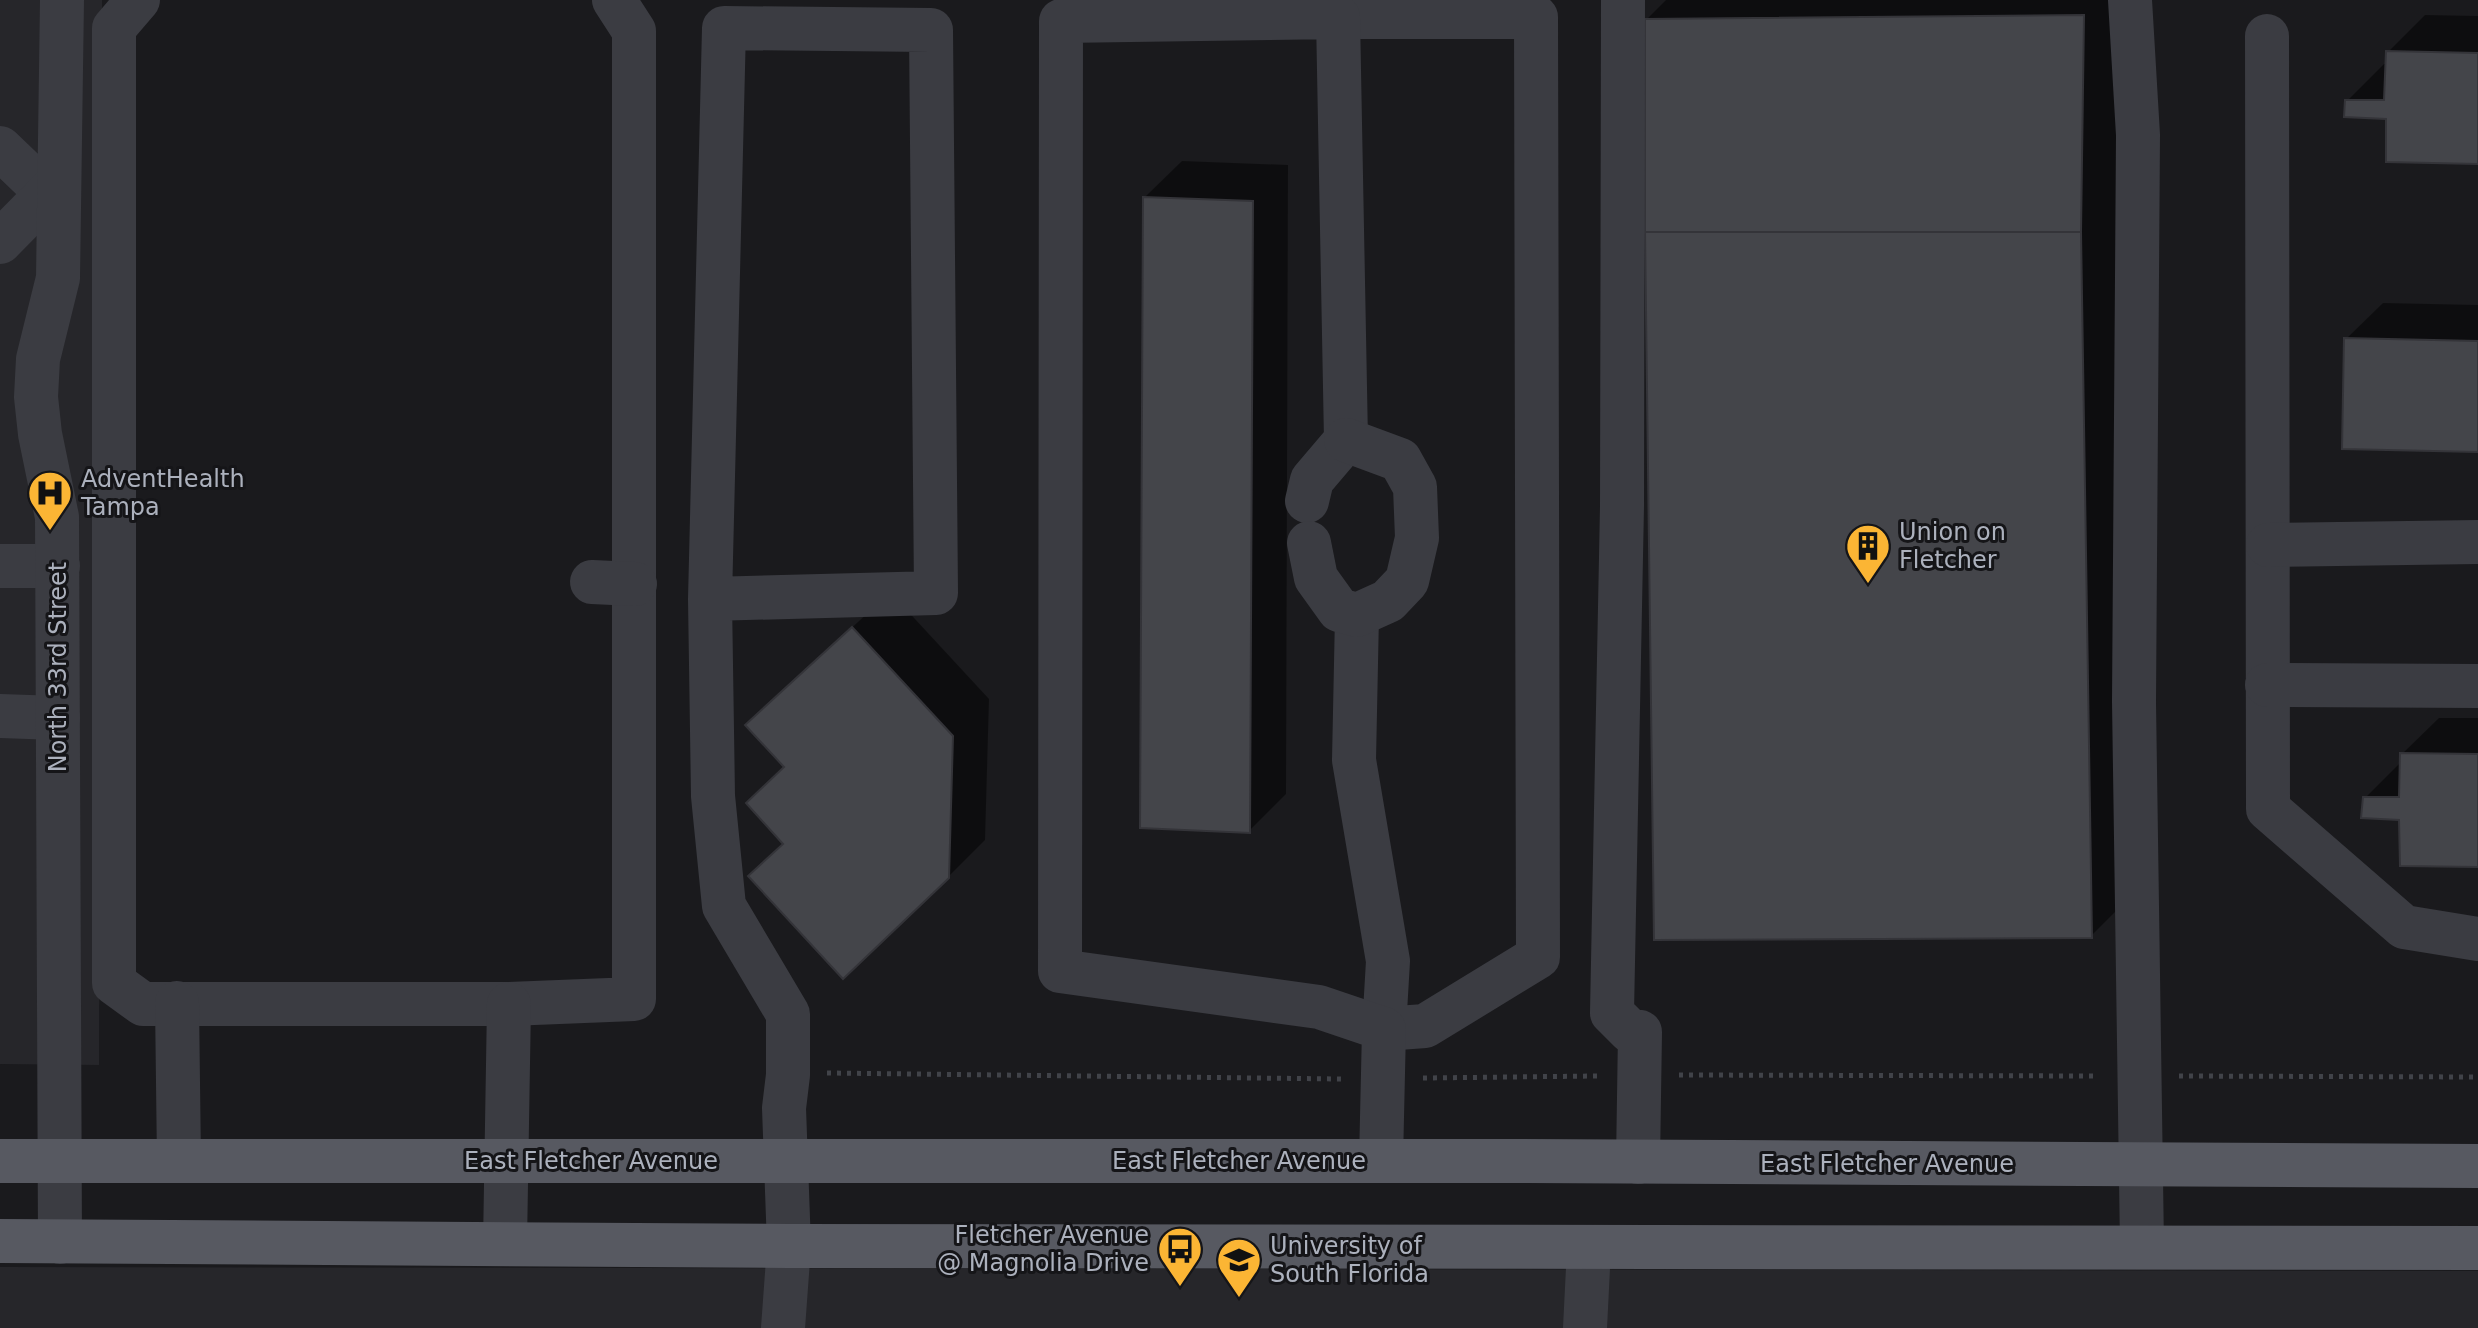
<svg xmlns="http://www.w3.org/2000/svg" width="2478" height="1328" font-family="'DejaVu Sans',sans-serif">
  <rect width="100%" height="100%" fill="#1a1a1d"/>
  <!-- built -->
  <g fill="#26262a">
    <polygon points="0,0 102,0 99,1065 0,1064"/>
    <polygon points="0,1267 2478,1271 2478,1328 0,1328"/>
  </g>
  <!-- shadow -->
  <g fill="#0007">
    <polygon points="1666,0 2120,0 2141,886 2091,936 1647,19"/>
    <polygon points="2425,15 2478,16 2478,162 2347,101 2384,64 2388,64 2388,52"/>
    <polygon points="1182,161 1288,165 1286,794 1249,831 1145,197"/>
    <polygon points="2383,303 2478,305 2478,450 2346,339"/>
    <polygon points="890,592 989,699 985,840 948,877 785,843 786,766 748,725"/>
    <polygon points="2439,718 2478,718 2478,865 2365,798 2402,761 2402,754"/>
  </g>
  <!-- building -->
  <g fill="#44454a" stroke="#343439" stroke-width="2">
    <polygon points="2084,15 2081,232 1645,232 1645,19"/>
    <polygon points="2386,51 2478,53 2478,164 2386,162 2386,119 2344,117 2345,100 2384,100"/>
    <polygon points="1143,197 1253,201 1250,833 1140,828"/>
    <polygon points="1645,232 2081,232 2092,938 1654,940"/>
    <polygon points="2344,338 2478,341 2478,452 2342,449"/>
    <polygon points="852,627 953,736 949,878 843,979 748,876 783,844 746,803 784,767 745,725"/>
    <polygon points="2400,753 2478,754 2478,867 2400,866 2399,820 2361,818 2363,797 2399,797"/>
  </g>
  <g fill="none" stroke-linecap="round" stroke-linejoin="round">
    <!-- path -->
    <g stroke="#414349" stroke-width="5" stroke-dasharray="4 6" stroke-linecap="butt">
      <polyline points="827,1073 1341,1079"/>
      <polyline points="1679,1075 2097,1076"/>
      <polyline points="2179,1076 2478,1077"/>
      <polyline points="1423,1078 1597,1076"/>
    </g>
    <!-- minor -->
    <g stroke="#3b3c42" stroke-width="44">
      <polyline points="138,0 114,28 114,983 143,1004 509,1004 634,999 634,31 614,0"/>
      <polyline points="1623,0 1622,506 1612,1013 1630,1031 1640,1032 1638,1162"/>
      <polyline points="2130,0 2138,135 2134,702 2142,1246"/>
      <polyline points="1338,17 1536,17 1538,957 1425,1026 1384,1029 1388,961 1354,760 1357,615"/>
      <polyline points="2267,36 2268,809 2404,927 2478,939"/>
      <polyline points="0,148 48,194"/>
      <polyline points="0,242 59,182"/>
      <polyline points="1307,501 1312,480 1346,440 1338,17 1061,21 1060,971 1319,1007 1384,1029 1381,1161"/>
      <polyline points="1309,543 1316,578 1339,610 1357,615 1388,601 1407,581 1417,538 1415,487 1400,460 1346,440"/>
      <polyline points="2268,545 2478,542"/>
      <polyline points="0,566 58,566"/>
      <polyline points="592,582 635,584"/>
      <polyline points="710,599 936,593 931,30 724,28 710,599 713,796 724,906 788,1014 788,1075 784,1108 789,1246 783,1328"/>
      <polyline points="2267,685 2478,686"/>
      <polyline points="0,716 58,718"/>
      <polyline points="177,1003 179,1161"/>
      <polyline points="60,1242 57,517 40,434 36,397 38,359 58,278 62,0"/>
      <polyline points="505,1244 509,1004"/>
      <polyline points="1585,1328 1589,1248"/>
    </g>
    <!-- major -->
    <g stroke="#575961" stroke-width="44">
      <polyline points="0,1161 1526,1161 2478,1166"/>
      <polyline points="0,1241 789,1246 2478,1248"/>
    </g>
  </g>
  <!-- icons -->
  <defs>
    <g id="hospital-pin" transform="scale(2.3)"><path d="M0 17L-7.5 6A9.5 9.5 0 1 1 7.5 6Z" fill="#fbb534" stroke="#151518"/><path d="M-5-5h3v3.5h4V-5h3V5h-3V1.5h-4V5h-3Z" fill="#111"/></g>
    <g id="building-pin" transform="scale(2.3)"><path d="M0 17L-7.5 6A9.5 9.5 0 1 1 7.5 6Z" fill="#fbb534" stroke="#151518"/><path d="M-4-6H4V6H1V3H-1V6H-4ZM-2.5-4.3h1.7v1.8h-1.7ZM.8-4.3h1.7v1.8H.8ZM-2.5-1h1.7V.8h-1.7ZM.8-1h1.7V.8H.8Z" fill="#111"/></g>
    <g id="bus-pin" transform="scale(2.3)"><path d="M0 17L-7.5 6A9.5 9.5 0 1 1 7.5 6Z" fill="#fbb534" stroke="#151518"/><path d="M-5-6H5V4H4V6H2V4H-2V6H-4V4H-5ZM-3.5-4V0h7V-4ZM-3.5 1.2v1.5H-2V1.2ZM2 1.2v1.5H3.5V1.2Z" fill="#111"/></g>
    <g id="university-pin" transform="scale(2.3)"><path d="M0 17L-7.5 6A9.5 9.5 0 1 1 7.5 6Z" fill="#fbb534" stroke="#151518"/><path d="M0-5L7-2L0 1L-7-2ZM-4 1L0 2.5L4 1V4Q0 6-4 4Z" fill="#111"/></g>
  </defs>
  <g fill-rule="evenodd">
    <use href="#hospital-pin" x="50" y="493"/>
    <use href="#building-pin" x="1868" y="546"/>
    <use href="#bus-pin" x="1180" y="1249"/>
    <use href="#university-pin" x="1239" y="1260"/>
  </g>
  <g text-anchor="middle" stroke-width="6" stroke-linejoin="round" paint-order="stroke">
    <!-- poi labels -->
    <g font-size="24" fill="#acb1bd" stroke="#151518" text-anchor="start">
      <text x="81" y="487">AdventHealth<tspan x="81" dy="28">Tampa</tspan></text>
      <text x="1899" y="540">Union on<tspan x="1899" dy="28">Fletcher</tspan></text>
      <text x="1149" y="1243" text-anchor="end">Fletcher Avenue<tspan x="1149" dy="28">@ Magnolia Drive</tspan></text>
      <text x="1270" y="1254">University of<tspan x="1270" dy="28">South Florida</tspan></text>
    </g>
    <!-- street labels -->
    <g font-size="24" fill="#acb1bd" stroke="#151518">
      <text transform="translate(58 667) rotate(-90)" y="8">North 33rd Street</text>
      <text x="591" y="1169">East Fletcher Avenue</text>
      <text x="1239" y="1169">East Fletcher Avenue</text>
      <text x="1887" y="1172">East Fletcher Avenue</text>
    </g>
  </g>
</svg>
